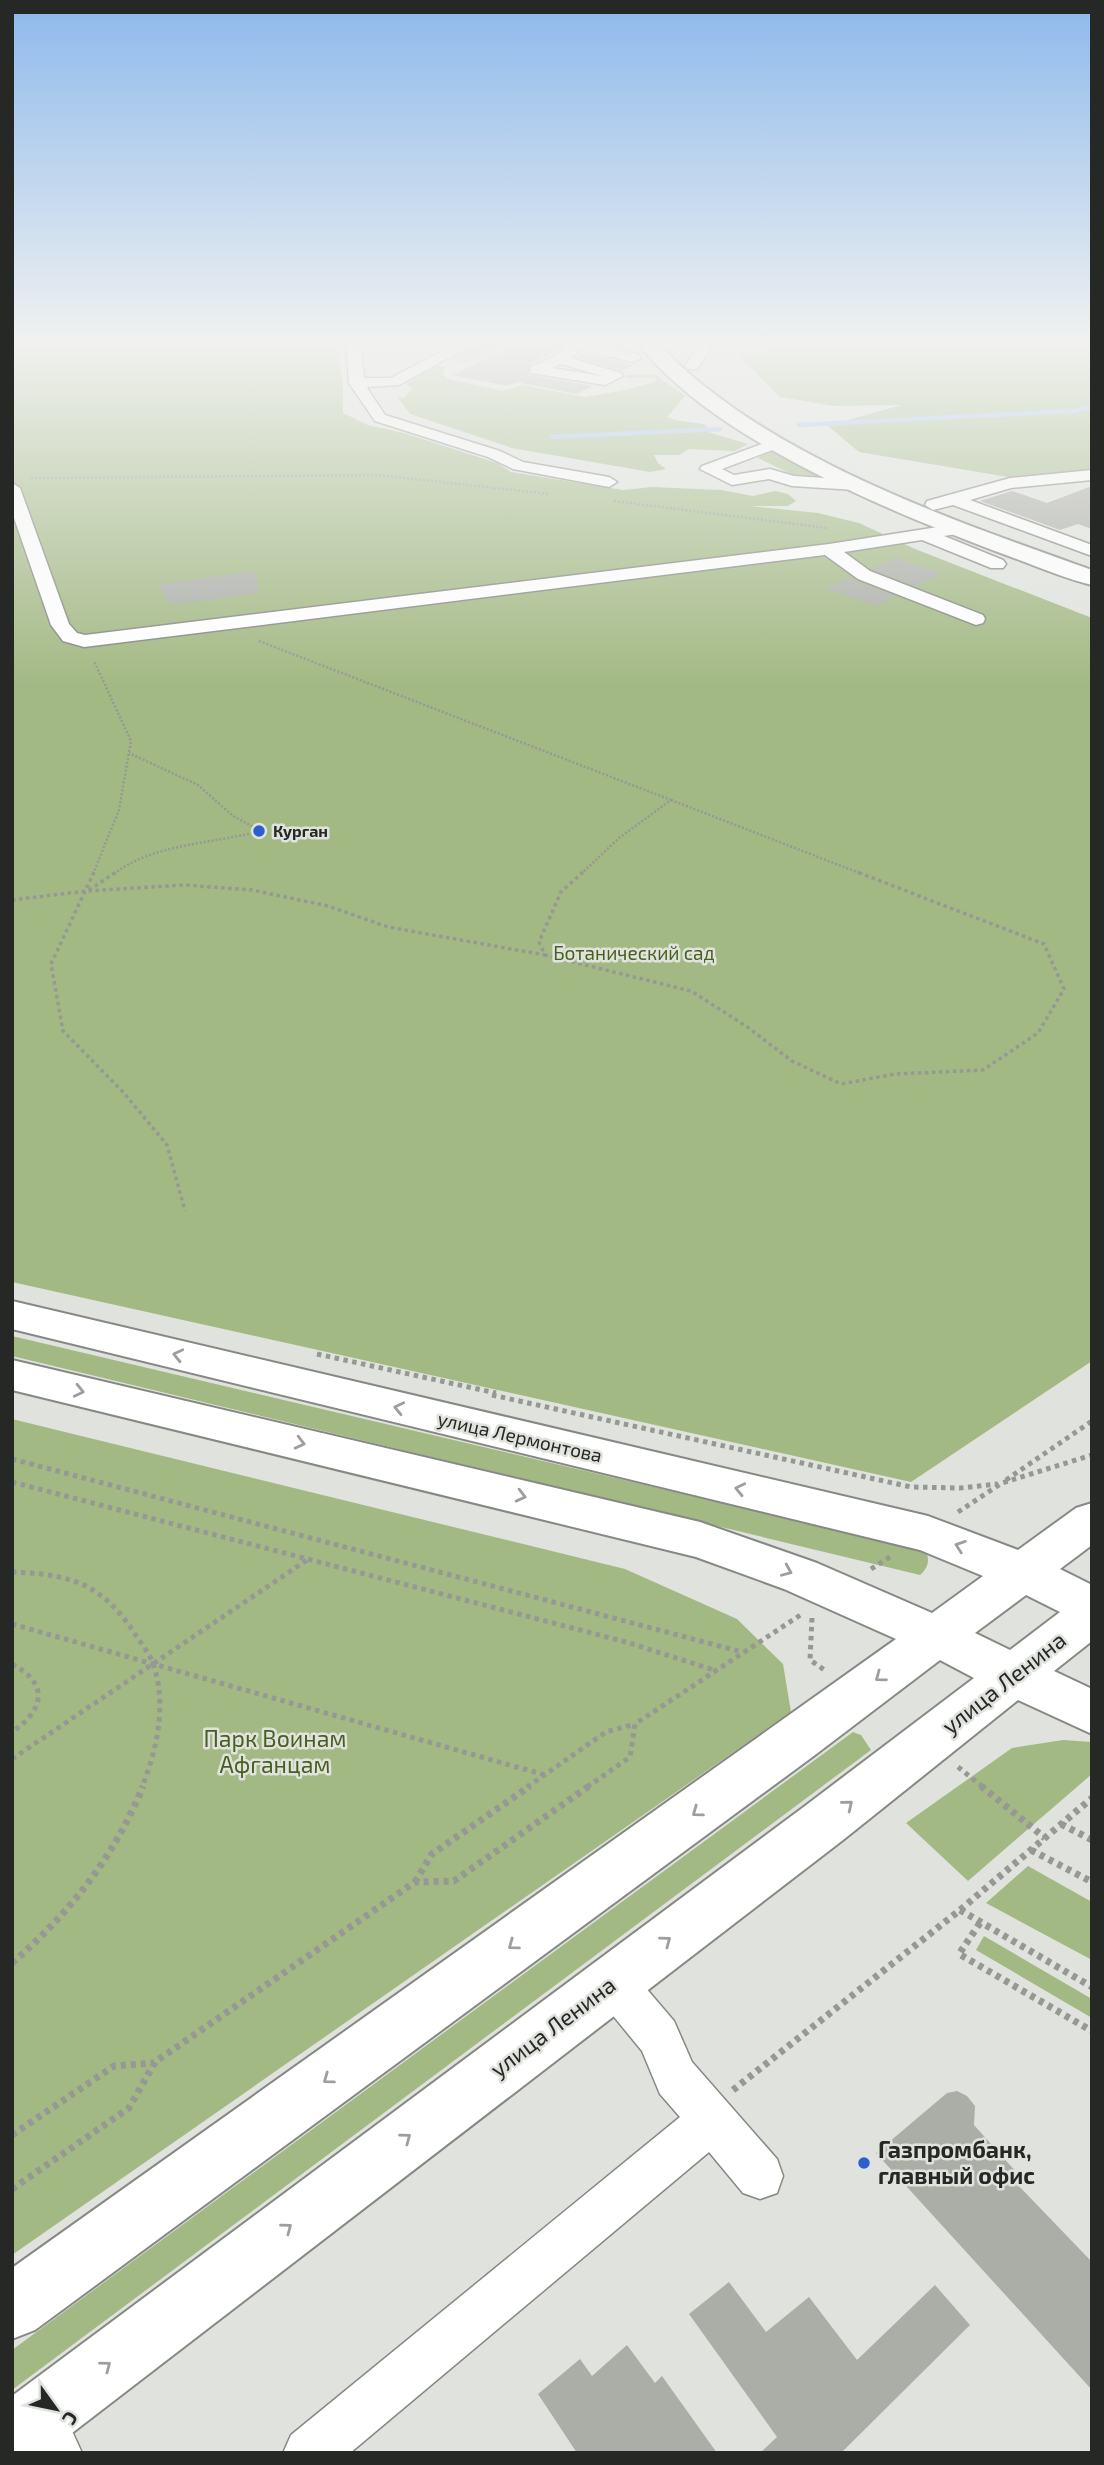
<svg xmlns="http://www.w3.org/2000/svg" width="1104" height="2465" font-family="'Exo 2',sans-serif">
  <rect width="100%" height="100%" fill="#e0e3dd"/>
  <!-- green -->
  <g fill="#a3b984">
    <polygon points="12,340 337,340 343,387 343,413 368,425 404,433 497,463 511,472 623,490 652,487 721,490 753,496 775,491 788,494 796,501 788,506 750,506 818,513 859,523 915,549 1092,618 1092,1361 911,1482 12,1282"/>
    <polygon points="487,340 509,341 464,363 454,359 456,355"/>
    <polygon points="771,340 1092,340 1092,470 1030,478 1008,477 859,452 828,426 901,405 834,406 780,397 737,354 769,351"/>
    <path d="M436,366L445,367L443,374L448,379L503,391L522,385L585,397L626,390L657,381L654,378H627L625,375L655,374L685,396L667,417C681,423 691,421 706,425L708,432L748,444L735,451L689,449L679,455H654L658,463L666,469L650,472L512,448L410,414L398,398L405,397L412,389L406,384Z"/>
    <polygon points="780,450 831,478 795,476 758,458 763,454"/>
    <path d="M12,1336L926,1551C930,1561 928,1568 920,1575L12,1356Z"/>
    <polygon points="12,1419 625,1569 737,1619 783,1664 791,1712 12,2255"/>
    <polygon points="853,1732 861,1735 871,1750 12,2390 12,2350"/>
    <polygon points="1063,1740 1092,1742 1092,1774 968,1881 906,1823 1012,1748"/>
    <polygon points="1028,1866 1092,1902 1092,1960 986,1903"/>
    <polygon points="984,1936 1092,1999 1092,2018 976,1950"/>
  </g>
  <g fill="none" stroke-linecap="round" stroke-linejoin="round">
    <!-- stream -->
    <g stroke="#a6c1f3" stroke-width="4.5">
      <polyline points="799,425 1074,411 1092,407"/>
      <polyline points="552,437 720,429"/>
    </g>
  </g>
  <!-- building -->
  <g fill="#abada7">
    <polygon points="523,343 561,348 530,365 529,375 593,386 576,394 517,382 507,386 452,375"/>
    <polygon points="581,353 621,362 633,365 622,371 576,357"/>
    <polygon points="1092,486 1092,529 1078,524 1060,530 980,501 1012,491 1047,503"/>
    <polygon points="897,558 941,574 916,586 871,569"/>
    <polygon points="256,571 259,593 169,605 159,584"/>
    <polygon points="851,577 857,581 895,596 877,606 825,588"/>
    <polygon points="957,2091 967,2096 975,2106 974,2125 1019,2175 1013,2180 1092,2262 1092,2390 876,2153 947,2093"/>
    <polygon points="729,2282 766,2332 809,2297 857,2360 935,2285 970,2325 841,2453 760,2453 777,2437 689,2314"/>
    <polygon points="627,2345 655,2383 662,2376 717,2453 577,2453 538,2394 580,2359 592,2376"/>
  </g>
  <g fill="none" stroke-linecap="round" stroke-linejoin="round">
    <!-- minor casing -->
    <g stroke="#868983" stroke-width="3">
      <g id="minor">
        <polygon points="346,340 360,340 364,378 391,378 463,340 481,340 399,385 367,387 369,391 385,415 500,451 523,462 609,477 617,482 609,487 513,469 488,457 375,421 349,383"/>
        <path d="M543,340H573L639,355L641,358L634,362L580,350L571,358L621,373L623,376L605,385L531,373V367L556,356L566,347ZM562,364L602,376L552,368Z"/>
        <polygon points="703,340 717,340 697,369 687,369 685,366"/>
        <polygon points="778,438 783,440 786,443 783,446 722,469 734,475 770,469 794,476 855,480 863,485 855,490 792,486 769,479 732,485 700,469 702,466"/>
        <polygon points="1092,470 1092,480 1011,488 970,500 1092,545 1092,556 953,505 933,510 925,505 927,501 1010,478"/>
        <polygon points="12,483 20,488 69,624 77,633 85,635 829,544 957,524 963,525 965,529 963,533 944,536 1003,560 1006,564 1003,568 991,568 922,540 844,552 870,571 983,615 985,619 983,623 976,625 858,579 825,555 84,647 63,641 51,625 12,512"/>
        <polygon points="612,1960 627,1966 674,2021 692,2062 777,2159 783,2176 777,2193 760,2199 743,2193 709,2152 350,2453 283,2453 291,2435 680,2117 660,2094 642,2051 597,1996 590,1981 597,1966"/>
        <polygon points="39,2390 57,2398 82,2453 29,2453 13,2416 21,2398"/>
      </g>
    </g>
    <!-- major casing -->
    <g stroke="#868983" stroke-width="4">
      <g id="major">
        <path d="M636,340H655C758,454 949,519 1092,570V585C1063,578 1034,565 1006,555C895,514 706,437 636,340Z"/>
        <path d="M12,1301L928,1516L1018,1550L1076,1508L1092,1503V1545L1060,1569L1092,1585V1641L1054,1671L1092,1689V1734L1018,1700L843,1840L46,2453H12V2396L805,1806L974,1678L940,1660L815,1755L35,2330L12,2339V2268L896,1639L784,1589L696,1557L12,1390V1360L700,1522L817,1563L932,1613L983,1576L920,1550L12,1329ZM1026,1595L1060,1612L1010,1650L975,1633Z"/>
      </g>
    </g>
    <!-- path-far3 -->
    <g stroke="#969893" stroke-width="2.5" stroke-dasharray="2 2" stroke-linecap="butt">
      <polyline points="31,478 378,475 549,494"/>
      <polyline points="614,501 827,528"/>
      <polyline points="259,641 671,800"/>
      <polyline points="671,800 862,874"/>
      <polyline points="93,874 119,810 131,741 94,661"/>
      <path d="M114,874C151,844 216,843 261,831L233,816L198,785L129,753"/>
      <polyline points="581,874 619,838 671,800"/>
    </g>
    <!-- path-far2 -->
    <g stroke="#969893" stroke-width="3.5" stroke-dasharray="3.5 3.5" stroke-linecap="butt">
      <polyline points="94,872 51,964 63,1031 124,1093 167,1145 185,1211"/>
      <polyline points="583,872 561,892 539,942 545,955 691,991 746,1026 792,1061 841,1084 895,1074 983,1070 1038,1033 1064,989 1044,944 857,872"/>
      <polyline points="89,890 116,872"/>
      <polyline points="12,900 86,891 185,885 252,890 328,906 388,927 545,955"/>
    </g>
    <!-- path-far1 -->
    <g stroke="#969893" stroke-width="5" stroke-dasharray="4.5 4.5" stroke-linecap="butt">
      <polyline points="317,1354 496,1393"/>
      <polyline points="492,1395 911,1487 960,1488 998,1484"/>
      <polyline points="12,1459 742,1652"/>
      <polyline points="1006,1480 1092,1421"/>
      <polyline points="12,1482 626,1642 714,1670"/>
      <polyline points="958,1512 1002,1483 1092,1455"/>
      <polyline points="871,1569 890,1557"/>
      <path d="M12,1572C37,1573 63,1575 86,1586C107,1597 122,1614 135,1634C141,1643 148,1652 152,1661C168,1702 157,1749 142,1787"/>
      <polyline points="812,1618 810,1660 826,1671"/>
      <polyline points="12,1624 545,1775"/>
      <path d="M12,1664C50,1684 44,1710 12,1732"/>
      <polyline points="12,1759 307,1560"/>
      <polyline points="958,1767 983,1787"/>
      <polyline points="527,1787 606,1732 635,1724"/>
      <polyline points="587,1787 630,1757 635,1724 802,1614"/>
    </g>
    <!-- path -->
    <g stroke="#969893" stroke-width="7" stroke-dasharray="5 5" stroke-linecap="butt">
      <polyline points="981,1786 1045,1838"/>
      <polyline points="1061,1824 1092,1840"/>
      <polyline points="1031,1850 1092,1882"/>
      <polyline points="415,1882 432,1854 530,1786"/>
      <polyline points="960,1910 1092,1987"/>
      <polyline points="980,1923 959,1954 1092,2031"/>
      <path d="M12,1963C69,1914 115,1856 143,1786"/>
      <polyline points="733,2090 960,1910 1092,1798"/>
      <polyline points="12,2135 114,2066 154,2063"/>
      <polyline points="12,2189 129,2108 155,2062 415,1882 454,1881 589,1786"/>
    </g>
    <!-- minor -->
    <use href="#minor" fill="#fff" fill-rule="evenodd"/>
    <!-- major -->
    <use href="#major" fill="#fff" fill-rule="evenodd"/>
  </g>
  <!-- one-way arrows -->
  <defs><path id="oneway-chevron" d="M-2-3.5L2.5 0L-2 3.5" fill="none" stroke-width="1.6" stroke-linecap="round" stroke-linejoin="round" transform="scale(1.75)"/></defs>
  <g stroke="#9d9e9d">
    <use href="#oneway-chevron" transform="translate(178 1355) rotate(-167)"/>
    <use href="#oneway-chevron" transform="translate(79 1391) rotate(13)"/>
    <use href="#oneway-chevron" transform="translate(399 1408) rotate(-167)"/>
    <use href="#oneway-chevron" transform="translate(300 1443) rotate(14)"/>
    <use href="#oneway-chevron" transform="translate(740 1489) rotate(-167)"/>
    <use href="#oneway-chevron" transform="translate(521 1496) rotate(14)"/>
    <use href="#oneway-chevron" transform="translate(960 1546) rotate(-161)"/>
    <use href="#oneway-chevron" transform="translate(787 1571) rotate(23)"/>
    <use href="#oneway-chevron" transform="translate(880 1677) rotate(143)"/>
    <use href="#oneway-chevron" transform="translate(848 1805) rotate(-39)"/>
    <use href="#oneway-chevron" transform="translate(697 1812) rotate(144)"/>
    <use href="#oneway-chevron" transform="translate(666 1941) rotate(-37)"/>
    <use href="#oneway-chevron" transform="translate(513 1945) rotate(144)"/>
    <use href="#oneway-chevron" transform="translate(328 2079) rotate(144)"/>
    <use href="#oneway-chevron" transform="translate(406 2138) rotate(-37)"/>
    <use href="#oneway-chevron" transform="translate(287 2228) rotate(-37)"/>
    <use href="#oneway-chevron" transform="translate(106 2366) rotate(-37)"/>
  </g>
  <!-- sky -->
  <linearGradient id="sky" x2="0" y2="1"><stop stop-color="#8db9ec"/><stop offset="0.5" stop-color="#f1f2f0"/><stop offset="1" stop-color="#f1f2f0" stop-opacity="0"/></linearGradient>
  <rect width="1104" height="685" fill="url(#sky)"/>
  <!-- markers -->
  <g fill="#2c5fce" stroke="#e0e3dd" stroke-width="2.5">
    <circle cx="259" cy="831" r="7"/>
    <circle cx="864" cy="2163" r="7"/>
  </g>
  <g text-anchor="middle" stroke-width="5" stroke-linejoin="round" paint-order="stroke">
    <!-- far-poi labels -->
    <g font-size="16" font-weight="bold" fill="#262825" stroke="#e0e3dd" text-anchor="start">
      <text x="273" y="837">Курган</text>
    </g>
    <!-- park labels -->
    <g font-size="19" fill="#485f1e" stroke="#e0e3dd">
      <text x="634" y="960">Ботанический сад</text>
    </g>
    <!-- street labels -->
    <g font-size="19" fill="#262825" stroke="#e0e3dd">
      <text transform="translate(520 1437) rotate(13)" y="7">улица Лермонтова</text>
    </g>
    <!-- near-street labels -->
    <g font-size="23" fill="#262825" stroke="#e0e3dd">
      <text transform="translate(1004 1683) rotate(-38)" y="8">улица Ленина</text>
      <text transform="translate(553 2027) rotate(-37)" y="8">улица Ленина</text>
    </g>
    <!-- near-park labels -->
    <g font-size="23" fill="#485f1e" stroke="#e0e3dd">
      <text x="275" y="1747">Парк Воинам<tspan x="275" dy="26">Афганцам</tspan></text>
    </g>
    <!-- near-poi labels -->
    <g font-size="23" font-weight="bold" fill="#262825" stroke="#e0e3dd" text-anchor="start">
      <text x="878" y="2158">Газпромбанк,<tspan x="878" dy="26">главный офис</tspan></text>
    </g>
  </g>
  <!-- border -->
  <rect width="1104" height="2465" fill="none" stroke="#262825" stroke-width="28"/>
  <!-- north arrow -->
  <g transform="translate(56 2409) rotate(123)" stroke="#e0e3dd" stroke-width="5" paint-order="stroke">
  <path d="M0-5L12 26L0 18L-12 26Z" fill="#262825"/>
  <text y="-10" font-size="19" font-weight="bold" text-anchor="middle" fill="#262825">С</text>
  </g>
</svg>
